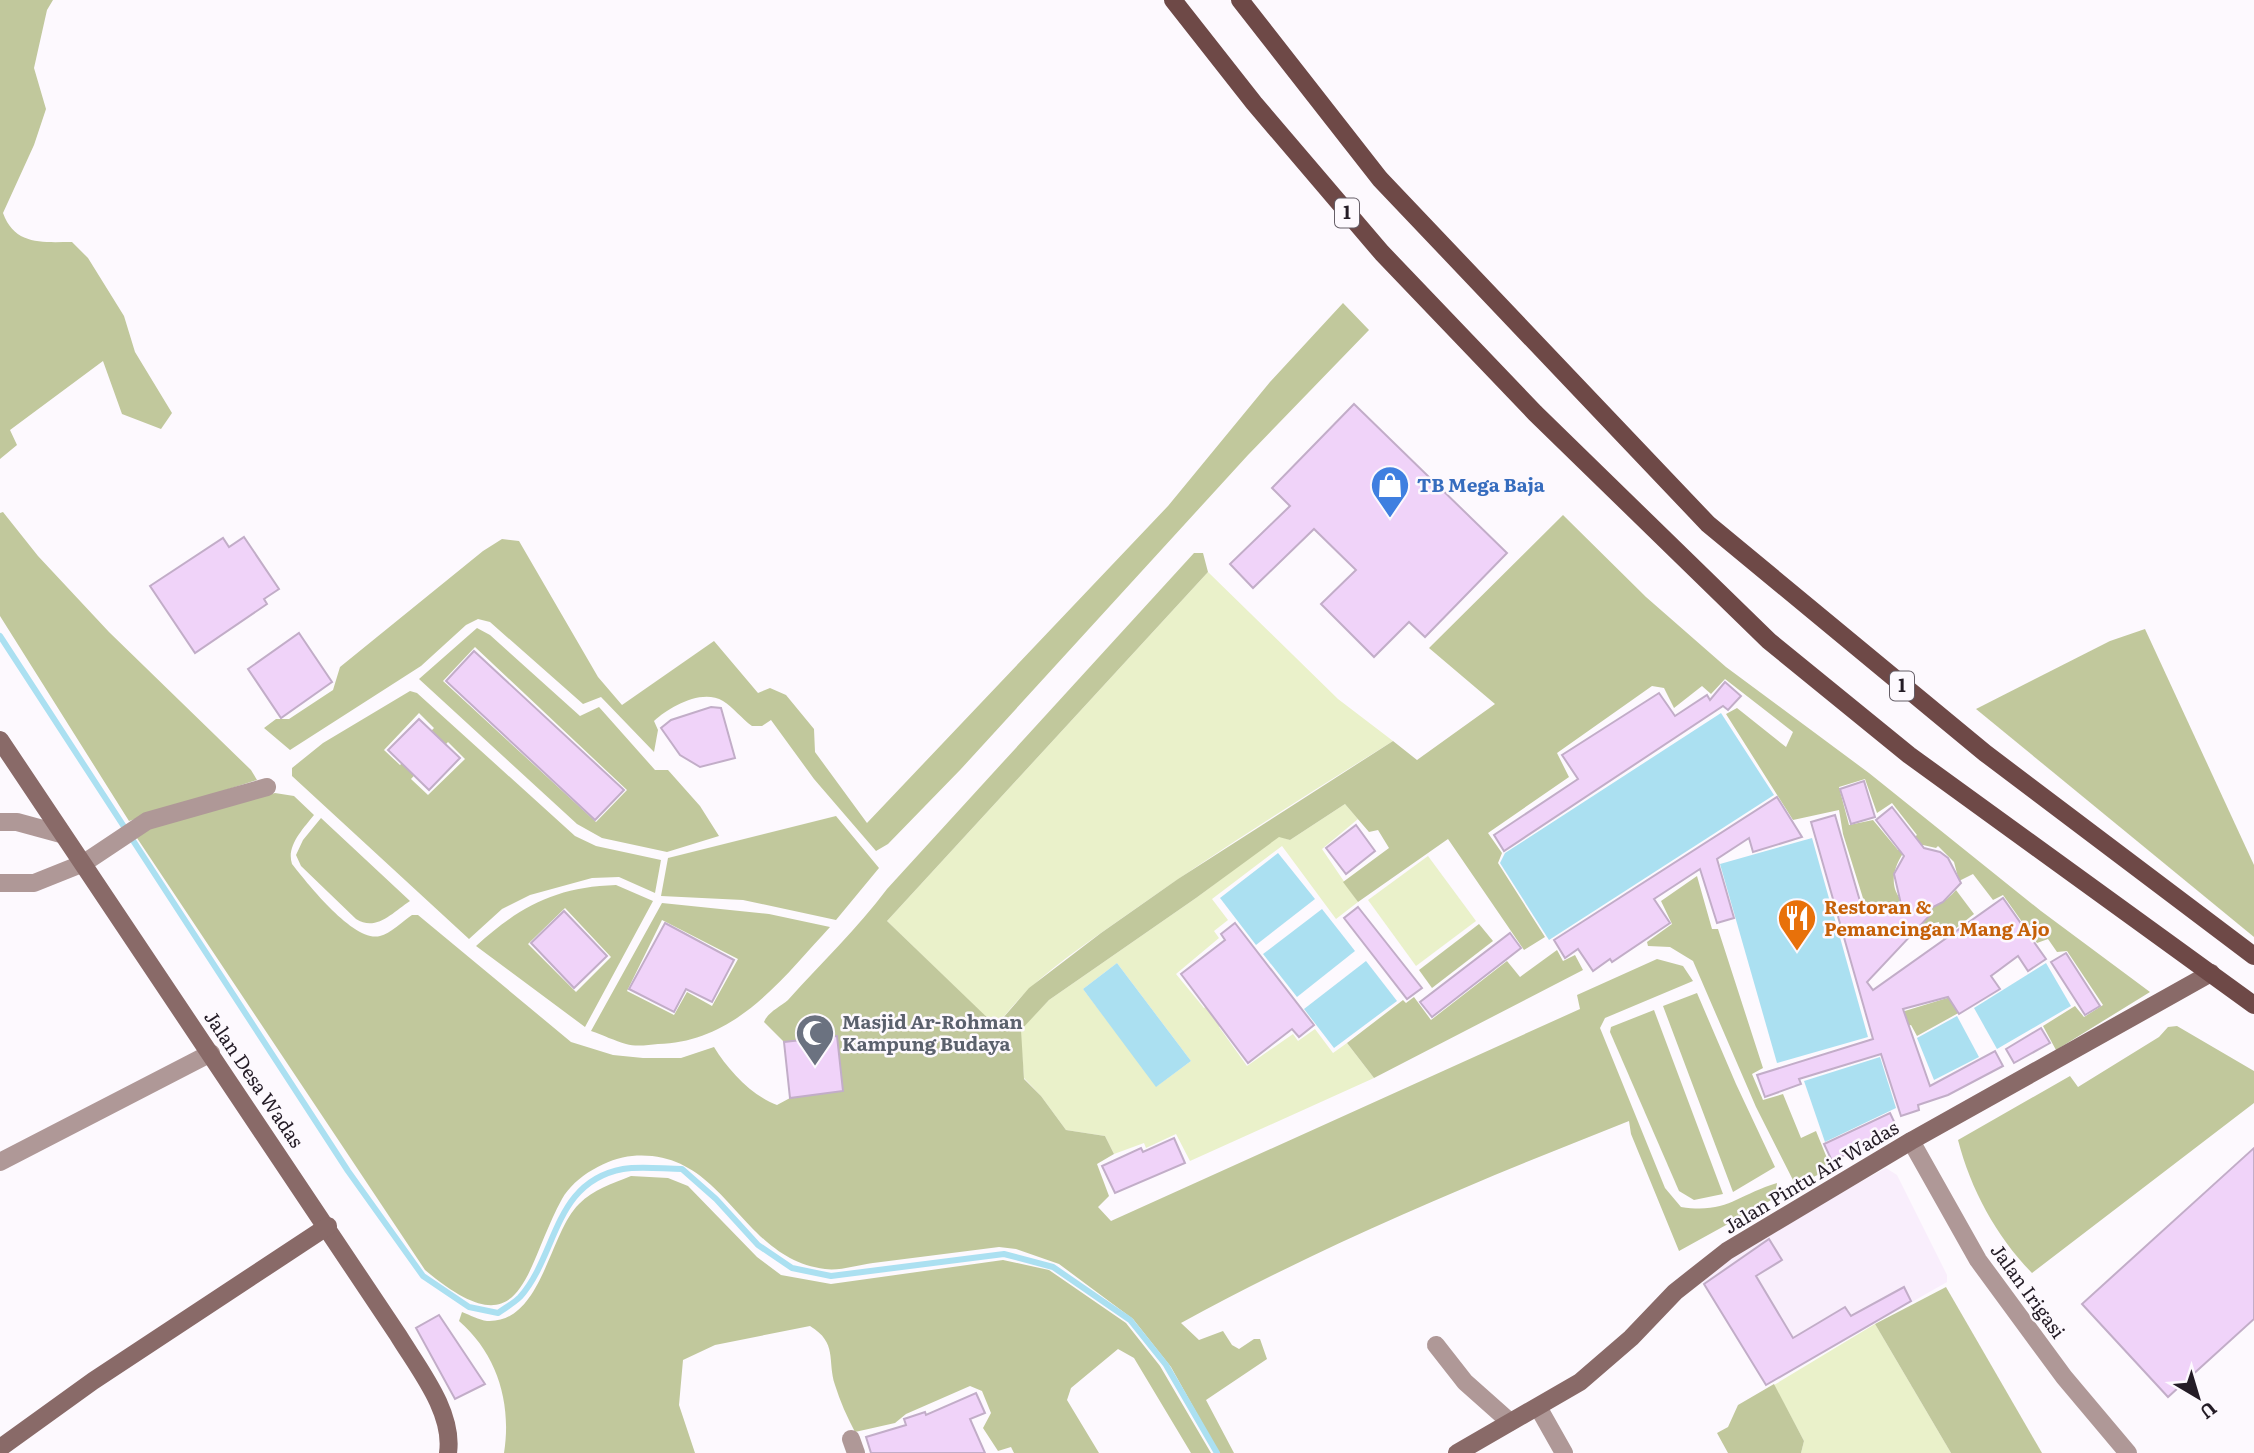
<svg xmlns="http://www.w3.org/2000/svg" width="2254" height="1453" font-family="Literata,serif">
  <rect width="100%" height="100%" fill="#fdf9fe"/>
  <!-- built -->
  <polygon fill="#f9eefc" points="1886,1168 1897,1175 1947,1275 1947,1282 1766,1385 1702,1281 1702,1276 1796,1217"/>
  <!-- green -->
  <g fill="#eaf1ca" fill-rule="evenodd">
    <path d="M1208,572L1338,699L1393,741C1303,797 1212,854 1125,916C1079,949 1029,980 996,1027L887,921Z"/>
    <path d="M1345,804L1358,819L1322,849L1358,902L1336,919L1282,846L1212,899L1228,920L1214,931L1219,938L1176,974L1204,1008L1233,985L1209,953L1221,943L1290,1031L1276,1042L1247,1006L1219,1027L1247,1066L1293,1034L1298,1041L1315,1029L1333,1053L1347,1043L1374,1078L1190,1161L1176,1134L1146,1148L1144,1143L1114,1154L1105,1136L1066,1130L1041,1096L1024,1078L1020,1030L1049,1000L1196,898L1279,836L1290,840ZM1117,963L1191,1061L1157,1086L1083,989Z"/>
    <polygon points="1428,856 1476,921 1416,966 1368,900"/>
    <polygon points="1875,1324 1951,1453 1801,1453 1804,1441 1774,1385"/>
  </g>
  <!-- forest -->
  <g fill="#c1c89c" fill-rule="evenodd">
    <path d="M0,0H53L47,10L34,68L46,109L34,145L3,213C15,246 43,242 72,242L88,258L124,316L135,352L172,413L161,429L122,414L103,361L10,430L17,445L0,459Z"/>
    <path d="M1343,303L1369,330L1248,455L961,769L888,844L876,851L814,779L771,720L762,726H752C742,719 733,707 723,701C702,688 669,707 654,721L658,730L654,752L601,697L583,704L490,622L478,619L466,625L421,666L290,750L264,728L276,719H289L333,690L340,667L483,551L502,539L519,541L598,677L622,705L714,641L758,693L770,688L786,695L814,729L815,752L867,823L1168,506L1270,382Z"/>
    <polygon points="3,512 38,556 109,632 251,770 257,780 129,821 0,616 0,513"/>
    <path d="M1563,515L1646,597L1726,667L1869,773L2041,911L2150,992L2056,1050L2043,1026L2075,1006L2084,1017L2103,1005L2067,951L2057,952L2048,939L2037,943L2003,895L1993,900L1973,874L1959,881L1954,862L1938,846L1936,848L1923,845L1904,852C1872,897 1922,931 1956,890L1974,914L1950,933L1970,959L1971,1006L1917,1036L1911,1025L1898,1029L1895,1014L1957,995L1939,922L1912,928L1902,903L1867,911L1843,834L1839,810L1793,820L1726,714L1737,708L1786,747L1793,732L1725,679L1711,694L1702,686L1674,708L1664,688L1652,686L1557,753L1569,777L1488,833L1502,853L1498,863L1545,937L1524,950L1448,839L1358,902L1343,882L1389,848L1378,830L1369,832L1345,804L1290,840L1279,837L1196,898L1049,1000L1021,1030L1024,1079L1041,1096L1066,1130L1105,1136L1114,1154L1097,1164L1109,1196L1098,1207L1111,1221L1580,1009L1577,995L1657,959L1683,966L1693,981L1605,1018L1600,1028L1665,1188L1681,1207C1727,1214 1737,1195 1777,1183L1775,1198L1679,1251L1631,1134L1629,1121C1477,1181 1325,1244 1181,1323L1199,1340L1223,1331L1232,1345L1239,1349L1254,1339H1260L1267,1359L1206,1400L1234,1453H1219L1171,1367L1133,1319L1059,1264L1016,1249L999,1247C957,1252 915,1258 873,1263C858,1265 840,1271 825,1269C739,1259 726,1148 632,1156C608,1158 575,1176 562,1199C523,1270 525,1354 425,1270L135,835L171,819L275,793L294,796L314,815C303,829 286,846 292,864C307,883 354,943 380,936C390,934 403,921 412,915H418L571,1042L613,1055L643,1058H681L714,1047C728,1070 752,1096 777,1105L790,1098L843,1091L837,1036L784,1042L764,1022C768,1012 780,1007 788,1000C821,963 857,929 887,889L1194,553H1203L1208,572L887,921L996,1026L1029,988L1101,933L1178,879L1393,741L1417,760L1495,704L1429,648ZM1865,779L1877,813L1892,803L1917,835L1898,850L1873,820L1849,825L1839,787Z"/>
    <path d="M477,628L490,635L580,716L599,707L655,770H668L700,806L719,836L667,852L602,838L577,824L419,679ZM475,647L627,790L596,822L443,681Z"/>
    <polygon points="2145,629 2254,865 2254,937 1976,709 2110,641"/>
    <path d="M410,691L417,693L575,836L596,846L661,860L655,893L619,877L592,878L530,895L502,909L469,939L292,776V768L323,743ZM419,713L434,728L424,738L438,752L448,742L465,759L428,795L411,779L421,768L409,756L400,765L384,750Z"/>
    <polygon points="836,816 879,868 836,920 743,900 661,896 668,858"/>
    <path d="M321,818L410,901C392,913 376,932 356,919L301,866L296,855L303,840Z"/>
    <polygon points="1697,876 1712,929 1718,929 1763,1068 1752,1074 1763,1100 1783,1094 1801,1138 1816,1131 1831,1168 1796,1186 1756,1107 1693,961 1670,947 1648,946 1647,942 1672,924 1661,901"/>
    <path d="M616,885L653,901L585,1027L476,946C520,906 556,887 616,885ZM565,908L611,957L576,992L528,944Z"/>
    <path d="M662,903L769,914L830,927C781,980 736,1042 658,1044C648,1045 636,1047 626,1044C615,1041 603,1035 591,1031ZM662,920L738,959L712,1006L687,992L674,1015L627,991Z"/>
    <polygon points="1479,924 1493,941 1432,988 1419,970"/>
    <polygon points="1557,950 1563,961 1575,955 1583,970 1374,1078 1347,1043 1403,1000 1406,1003 1414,997 1431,1020 1507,961 1520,977"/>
    <polygon points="1697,993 1736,1084 1775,1167 1733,1192 1663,1006"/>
    <polygon points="1654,1010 1723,1194 1694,1200 1679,1191 1610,1032 1611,1027"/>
    <path d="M2177,1026L2254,1071V1103L2032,1273C1996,1236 1971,1190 1958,1140L2070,1076L2078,1087L2159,1037L2168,1027Z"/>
    <path d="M631,1176L668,1178L688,1186L757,1257L781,1275L831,1284L1003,1260L1049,1270L1126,1323L1160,1366L1211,1453H1191L1134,1358L1118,1349L1071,1388L1067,1400L1099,1453H1014L1011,1447L998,1451L983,1428L991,1413L982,1391L970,1386L906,1414L895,1423L855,1432C847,1417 840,1401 835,1385C827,1360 838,1343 810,1326L715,1345L683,1360L679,1405L695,1453H504C512,1403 497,1354 459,1321L462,1312C470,1315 479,1320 487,1321C542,1324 549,1233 579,1204C594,1189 611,1184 631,1176Z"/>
    <polygon points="1946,1287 2042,1453 1951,1453 1875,1324"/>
    <polygon points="1774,1384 1804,1441 1801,1453 1728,1453 1717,1433 1728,1427 1738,1405"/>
  </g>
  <!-- water -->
  <g fill="#abe0f1">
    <polygon points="1721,713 1774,795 1549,940 1500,863 1505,853"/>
    <polygon points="1812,838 1868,1037 1777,1063 1720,864"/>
    <polygon points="1278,853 1315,899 1256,945 1220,898"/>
    <polygon points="1322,909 1355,951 1297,997 1263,954"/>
    <polygon points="1366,961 1397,1001 1334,1048 1304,1009"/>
    <polygon points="1117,963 1191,1061 1156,1087 1083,989"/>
    <polygon points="2046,963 2071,1006 1997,1049 1974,1008"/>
    <polygon points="1957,1016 1979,1057 1934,1080 1917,1038"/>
    <polygon points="1880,1057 1896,1108 1825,1142 1804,1081"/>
  </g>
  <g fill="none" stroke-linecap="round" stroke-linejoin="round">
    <!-- stream -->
    <path stroke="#abe0f1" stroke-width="6" d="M0,636L348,1171L423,1276L469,1307L498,1313C505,1308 514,1303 520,1297C558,1254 553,1182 623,1169C641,1166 664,1169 682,1169L716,1199L758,1245L792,1268L831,1276L1004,1254L1053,1267L1130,1320L1166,1365L1217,1453"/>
  </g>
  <!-- building -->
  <g fill="#f0d3f9" stroke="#c2adc8" stroke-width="2">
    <polygon points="1354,404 1507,553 1425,637 1409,622 1374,657 1321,604 1356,570 1314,529 1253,588 1230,564 1290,506 1272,488"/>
    <polygon points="244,537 279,589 264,599 267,604 195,653 150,586 223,538 229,547"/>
    <polygon points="299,633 332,682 281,718 248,669"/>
    <polygon points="474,651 624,790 595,820 446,681"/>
    <polygon points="1725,682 1741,696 1728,710 1723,706 1504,851 1494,835 1578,779 1562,755 1659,693 1675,716 1707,695 1710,700"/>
    <polygon points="711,707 721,708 735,758 700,767 680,755 661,728 671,720"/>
    <polygon points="419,719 460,758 429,790 388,750"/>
    <polygon points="1864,781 1875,817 1851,824 1840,789"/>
    <polygon points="1777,797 1802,837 1753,852 1749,838 1717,859 1734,918 1717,923 1700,869 1654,899 1670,923 1612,962 1610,959 1593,971 1578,949 1565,958 1554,940"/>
    <polygon points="1892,807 1924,848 1940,852 1948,858 1961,883 1943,902 1931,908 1932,913 1867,982 1873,990 2003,898 2046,959 2028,971 2018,956 1991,976 2000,989 1959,1014 1948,997 1903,1009 1930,1086 1995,1051 2003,1066 1948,1095 1918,1105 1919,1110 1901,1116 1881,1054 1799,1079 1801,1084 1765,1097 1757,1075 1873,1039 1811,822 1835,815 1864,915 1901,904 1894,874 1904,856 1876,820"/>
    <polygon points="1356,825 1375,851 1346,874 1326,848"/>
    <polygon points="1358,907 1422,988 1407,999 1344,918"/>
    <polygon points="564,911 607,956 574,988 531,943"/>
    <polygon points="665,923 734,960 712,1002 686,989 674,1012 629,989"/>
    <polygon points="1235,923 1314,1025 1299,1037 1292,1029 1248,1063 1181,974 1225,940 1221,934"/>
    <polygon points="1510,933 1521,948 1432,1017 1420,1002"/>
    <polygon points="2066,953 2100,1006 2085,1015 2051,962"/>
    <polygon points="2041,1028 2050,1043 2014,1063 2006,1049"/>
    <polygon points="837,1036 843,1091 790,1098 784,1042"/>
    <polygon points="1890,1113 1898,1130 1832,1161 1824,1144"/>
    <polygon points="1174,1138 1185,1163 1115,1193 1102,1166 1141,1148 1143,1152"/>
    <polygon points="2254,1148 2254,1319 2168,1397 2082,1304"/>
    <polygon points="1769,1239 1782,1260 1756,1276 1793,1338 1845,1307 1851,1316 1904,1287 1911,1301 1766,1385 1704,1284"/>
    <polygon points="439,1315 485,1384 455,1399 416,1328"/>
    <polygon points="976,1393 985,1413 970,1419 985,1453 871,1453 866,1437 906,1425 904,1419 925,1412 926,1415"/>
  </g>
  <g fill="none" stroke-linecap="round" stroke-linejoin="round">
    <!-- street -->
    <g stroke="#af9897" stroke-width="18">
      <polyline points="0,822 17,822 61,834"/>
      <polyline points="0,883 34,883 84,863 147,821 267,787"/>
      <polyline points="1911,1141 1978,1260 2064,1377 2128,1453"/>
      <polyline points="0,1162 211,1053"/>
      <polyline points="1436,1345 1465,1382 1510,1422"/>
      <polyline points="1538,1407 1564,1453"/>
      <polyline points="851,1439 856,1453"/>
    </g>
    <!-- secondary -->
    <g stroke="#896a68" stroke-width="18">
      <path d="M0,740L398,1335C418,1368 454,1412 448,1453"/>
      <polyline points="0,1448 93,1381 328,1226"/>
      <polyline points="1457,1453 1580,1382 1631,1338 1675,1292 1727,1251 1911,1141 2211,973"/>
    </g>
    <!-- primary -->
    <g stroke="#6e4947" stroke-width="18">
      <polyline points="1173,0 1254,103 1382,253 1535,413 1769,641 1909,755 2254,1005"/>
      <polyline points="1240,0 1380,179 1708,524 1985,753 2254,956"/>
    </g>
  </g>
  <!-- icons -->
  <defs>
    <g id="shop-pin" transform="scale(2.0125)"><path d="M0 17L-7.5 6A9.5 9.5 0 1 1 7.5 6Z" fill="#3f7fe0" stroke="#fdf9fe"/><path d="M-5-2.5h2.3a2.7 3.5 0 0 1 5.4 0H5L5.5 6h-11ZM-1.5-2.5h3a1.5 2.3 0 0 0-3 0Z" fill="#fff"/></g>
    <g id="restaurant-pin" transform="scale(2.0125)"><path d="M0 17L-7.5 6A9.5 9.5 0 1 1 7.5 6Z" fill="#e8710a" stroke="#fdf9fe"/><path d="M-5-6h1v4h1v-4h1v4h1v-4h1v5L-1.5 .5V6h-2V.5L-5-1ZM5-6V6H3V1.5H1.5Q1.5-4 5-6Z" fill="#fff"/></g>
    <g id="mosque-pin" transform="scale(2.0125)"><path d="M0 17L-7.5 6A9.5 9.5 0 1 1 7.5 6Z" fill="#6b7280" stroke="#fdf9fe"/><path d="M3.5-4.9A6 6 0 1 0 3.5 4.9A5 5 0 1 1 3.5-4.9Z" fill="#fff"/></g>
  </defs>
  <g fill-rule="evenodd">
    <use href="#shop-pin" x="1390" y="485"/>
    <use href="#restaurant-pin" x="1797" y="918"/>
    <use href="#mosque-pin" x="815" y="1033"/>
  </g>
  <g text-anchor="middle" stroke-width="5" stroke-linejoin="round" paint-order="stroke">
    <!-- shield labels -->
    <g fill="#fdf9fe" stroke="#655e67" stroke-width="2">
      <rect x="1335" y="198.5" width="24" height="29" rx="5"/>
      <rect x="1890" y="671.5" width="24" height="29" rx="5"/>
    </g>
    <g font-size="18" font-weight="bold" fill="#241c26">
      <text x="1347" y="219">1</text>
      <text x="1902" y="692">1</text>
    </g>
    <!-- shop labels -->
    <g font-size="19" font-weight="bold" fill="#366cbe" stroke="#fdf9fe" text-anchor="start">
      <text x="1417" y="492">TB Mega Baja</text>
    </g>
    <!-- food labels -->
    <g font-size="19" font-weight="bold" fill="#c56008" stroke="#fdf9fe" text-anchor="start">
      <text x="1824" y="914">Restoran &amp;<tspan x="1824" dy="22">Pemancingan Mang Ajo</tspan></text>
    </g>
    <!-- worship labels -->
    <g font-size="19" font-weight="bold" fill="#5b616d" stroke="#fdf9fe" text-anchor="start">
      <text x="842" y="1029">Masjid Ar-Rohman<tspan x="842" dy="22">Kampung Budaya</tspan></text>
    </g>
    <!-- street labels -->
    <g font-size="19" fill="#241c26" stroke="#fdf9fe">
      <text transform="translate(254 1079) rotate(56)" y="7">Jalan Desa Wadas</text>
      <text transform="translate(1811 1177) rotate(-31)" y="7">Jalan Pintu Air Wadas</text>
      <text transform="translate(2028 1291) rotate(54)" y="7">Jalan Irigasi</text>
    </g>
  </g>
  <!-- north arrow -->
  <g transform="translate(2198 1397) rotate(142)" stroke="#fdf9fe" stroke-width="5" paint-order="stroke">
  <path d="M0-5L12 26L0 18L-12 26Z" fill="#241c26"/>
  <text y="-10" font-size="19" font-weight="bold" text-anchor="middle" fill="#241c26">U</text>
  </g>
</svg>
